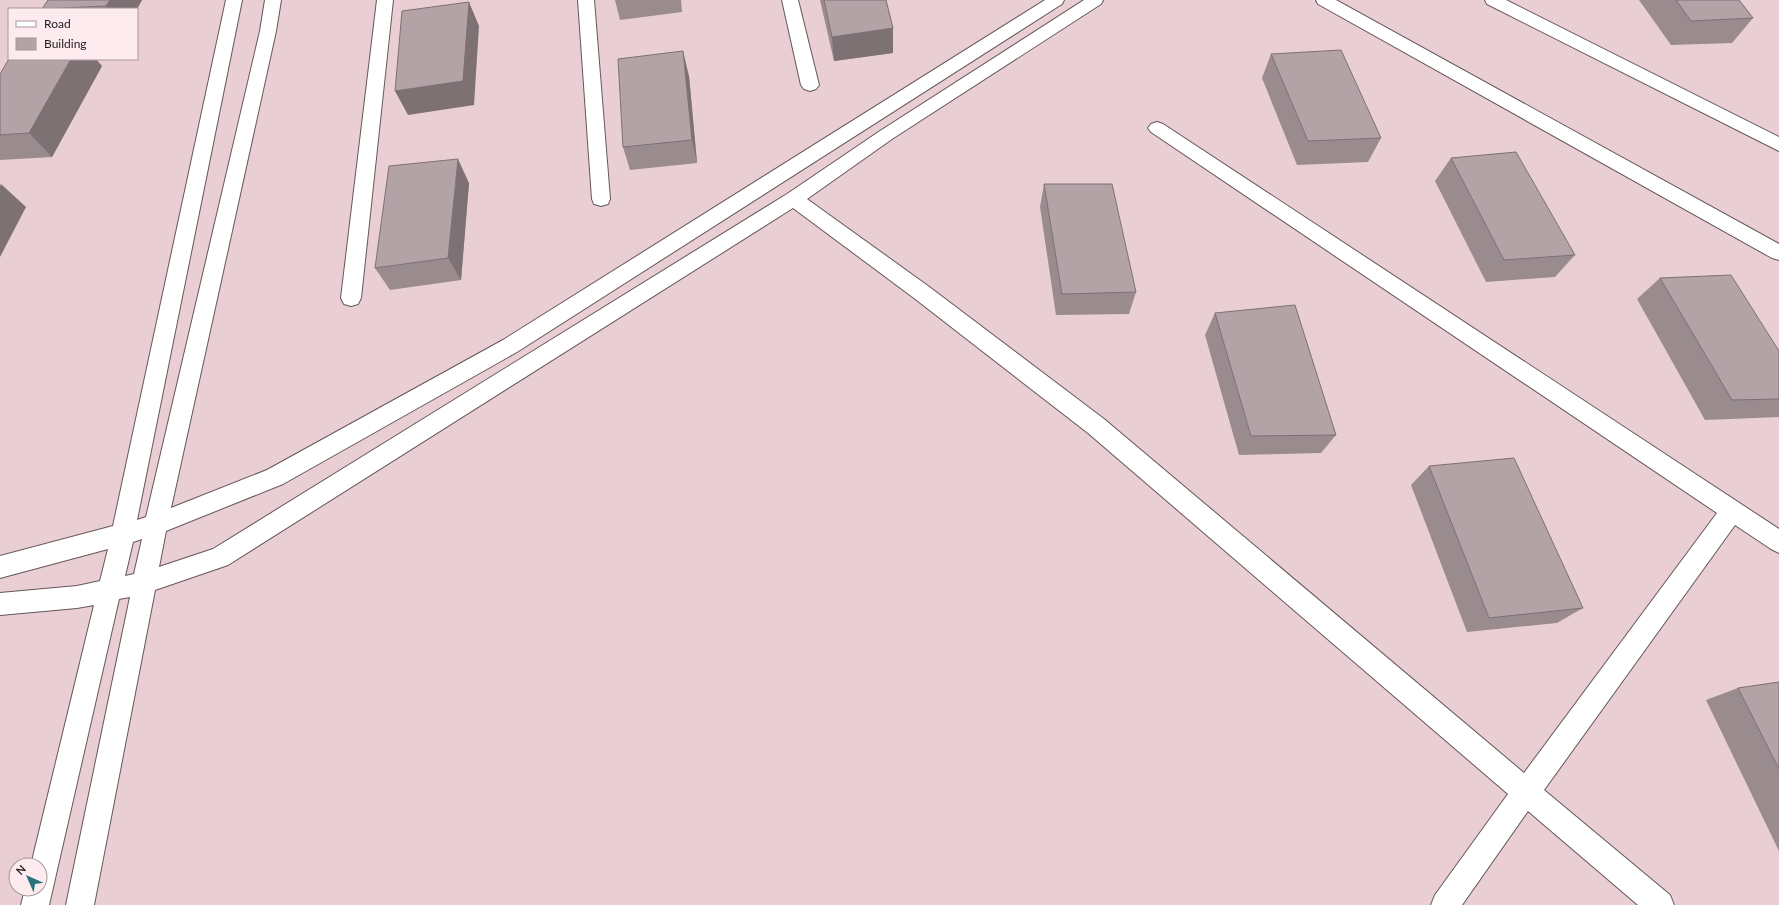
<svg xmlns="http://www.w3.org/2000/svg" width="1779" height="905" font-family="Lato,sans-serif">
  <rect width="100%" height="100%" fill="#f0dee2"/>
  <!-- built -->
  <path fill="#e9ced4" fill-rule="evenodd" d="M0,0H1779V905H0ZM9,9H137V59H9ZM16,865H40V889H16Z"/>
  <g fill="none" stroke-linecap="round" stroke-linejoin="round">
    <!-- minor casing -->
    <g stroke="#655659" stroke-width="2">
      <g id="minor">
        <path d="M226,0H242L137,520L146,517L260,31L265,0H281L276,31L171,508L267,470L503,340L1045,0H1064L1062,4L517,352L283,484L166,531L159,567L213,549L787,194L880,131L1084,0H1103L1101,4L892,139L807,199L928,286L1104,419L1524,773L1717,513L1151,132L1148,128L1151,124L1157,122L1163,124L1779,529V553L1771,549L1735,525L1544,790L1670,895L1674,905H1638L1528,811L1462,905H1431L1435,895L1508,794L1088,433L914,298L793,208L228,565L155,590L94,905H66L130,597L119,599L49,905H21L25,889H40V865H31L94,605L77,608L0,615V593L77,586L100,581L108,549L0,578V556L113,526ZM142,539L134,574L125,576L133,542Z"/>
        <polygon points="377,0 393,0 361,298 358,304 351,306 344,304 341,298"/>
        <polygon points="578,0 594,0 610,199 608,204 601,206 594,204 592,199"/>
        <polygon points="782,0 798,0 819,85 816,89 810,91 804,89 801,85"/>
        <polygon points="1316,0 1336,0 1779,244 1779,260 1772,258 1318,4"/>
        <polygon points="1485,0 1506,0 1779,137 1779,151 1487,4"/>
      </g>
    </g>
    <!-- minor -->
    <use href="#minor" fill="#fff" fill-rule="evenodd"/>
  </g>
  <!-- wall -->
  <g fill="#9a8b8f">
    <polygon points="48,0 142,0 137,9 43,9"/>
    <polygon points="615,0 681,0 682,12 620,20"/>
    <polygon points="820,0 886,0 893,28 893,53 834,61"/>
    <polygon points="1639,0 1739,0 1753,18 1732,43 1671,45"/>
    <polygon points="1271,54 1381,138 1368,162 1297,165 1262,78"/>
    <polygon points="102,66 52,157 0,160 0,74"/>
    <polygon points="689,76 697,163 630,170 623,147"/>
    <polygon points="1451,158 1575,255 1555,277 1486,282 1435,181"/>
    <polygon points="469,183 461,280 390,290 375,268"/>
    <polygon points="1044,184 1136,292 1129,314 1056,315 1040,207"/>
    <polygon points="1660,278 1779,351 1779,417 1705,420 1637,299"/>
    <polygon points="1215,313 1336,435 1321,453 1239,455 1205,335"/>
    <polygon points="1429,466 1583,608 1557,623 1467,632 1411,485"/>
    <polygon points="1779,682 1779,851 1706,700 1738,688"/>
  </g>
  <!-- shaded-wall -->
  <g fill="#7d7174">
    <polygon points="110,0 142,0 137,9 108,9 106,6"/>
    <polygon points="469,2 479,26 474,105 408,115 395,91"/>
    <polygon points="893,28 893,53 834,61 832,37"/>
    <polygon points="683,51 689,76 697,163 692,140"/>
    <polygon points="71,59 96,59 102,66 52,157 29,133"/>
    <polygon points="458,159 469,183 461,280 448,258"/>
    <polygon points="1,184 26,207 0,257 0,186"/>
  </g>
  <!-- building -->
  <g fill="#b3a2a6" stroke="#7d7174">
    <polygon points="48,0 110,0 106,6 42,9"/>
    <polygon points="824,0 886,0 893,28 832,37"/>
    <polygon points="1676,0 1739,0 1753,18 1691,21"/>
    <polygon points="469,2 463,81 395,91 402,11"/>
    <polygon points="1341,50 1381,138 1308,141 1271,54"/>
    <polygon points="683,51 692,140 623,147 618,59"/>
    <polygon points="9,59 71,59 29,133 0,135 0,74"/>
    <polygon points="1516,152 1575,255 1504,260 1451,158"/>
    <polygon points="458,159 448,258 375,268 389,166"/>
    <polygon points="1044,184 1112,184 1136,292 1062,294"/>
    <polygon points="1731,275 1779,351 1779,399 1732,400 1660,278"/>
    <polygon points="1295,305 1336,435 1251,436 1215,313"/>
    <polygon points="1514,458 1583,608 1489,618 1429,466"/>
    <polygon points="1779,682 1779,769 1738,688"/>
  </g>
  <!-- legend -->
  <rect x="8" y="8" width="130" height="52" fill="#fdebef" stroke="#a5989b"/>
  <rect x="16" y="21" width="20" height="6" fill="#ffffff" stroke="#a5989b"/>
  <text x="44" y="28" font-size="12" fill="#211b1c">Road</text>
  <rect x="16" y="38" width="20" height="12" fill="#b3a2a6" stroke="#a5989b"/>
  <text x="44" y="48" font-size="12" fill="#211b1c">Building</text>
  <!-- north arrow -->
  <g transform="translate(28 877) rotate(315)"><circle r="19" fill="#fdebef" stroke="#a5989b"/>
  <path d="M0-3L7 15L0 10L-7 15Z" fill="#2a737a"/>
  <text y="-6" font-size="11" font-weight="bold" text-anchor="middle" fill="#211b1c">N</text>
  </g>
</svg>
